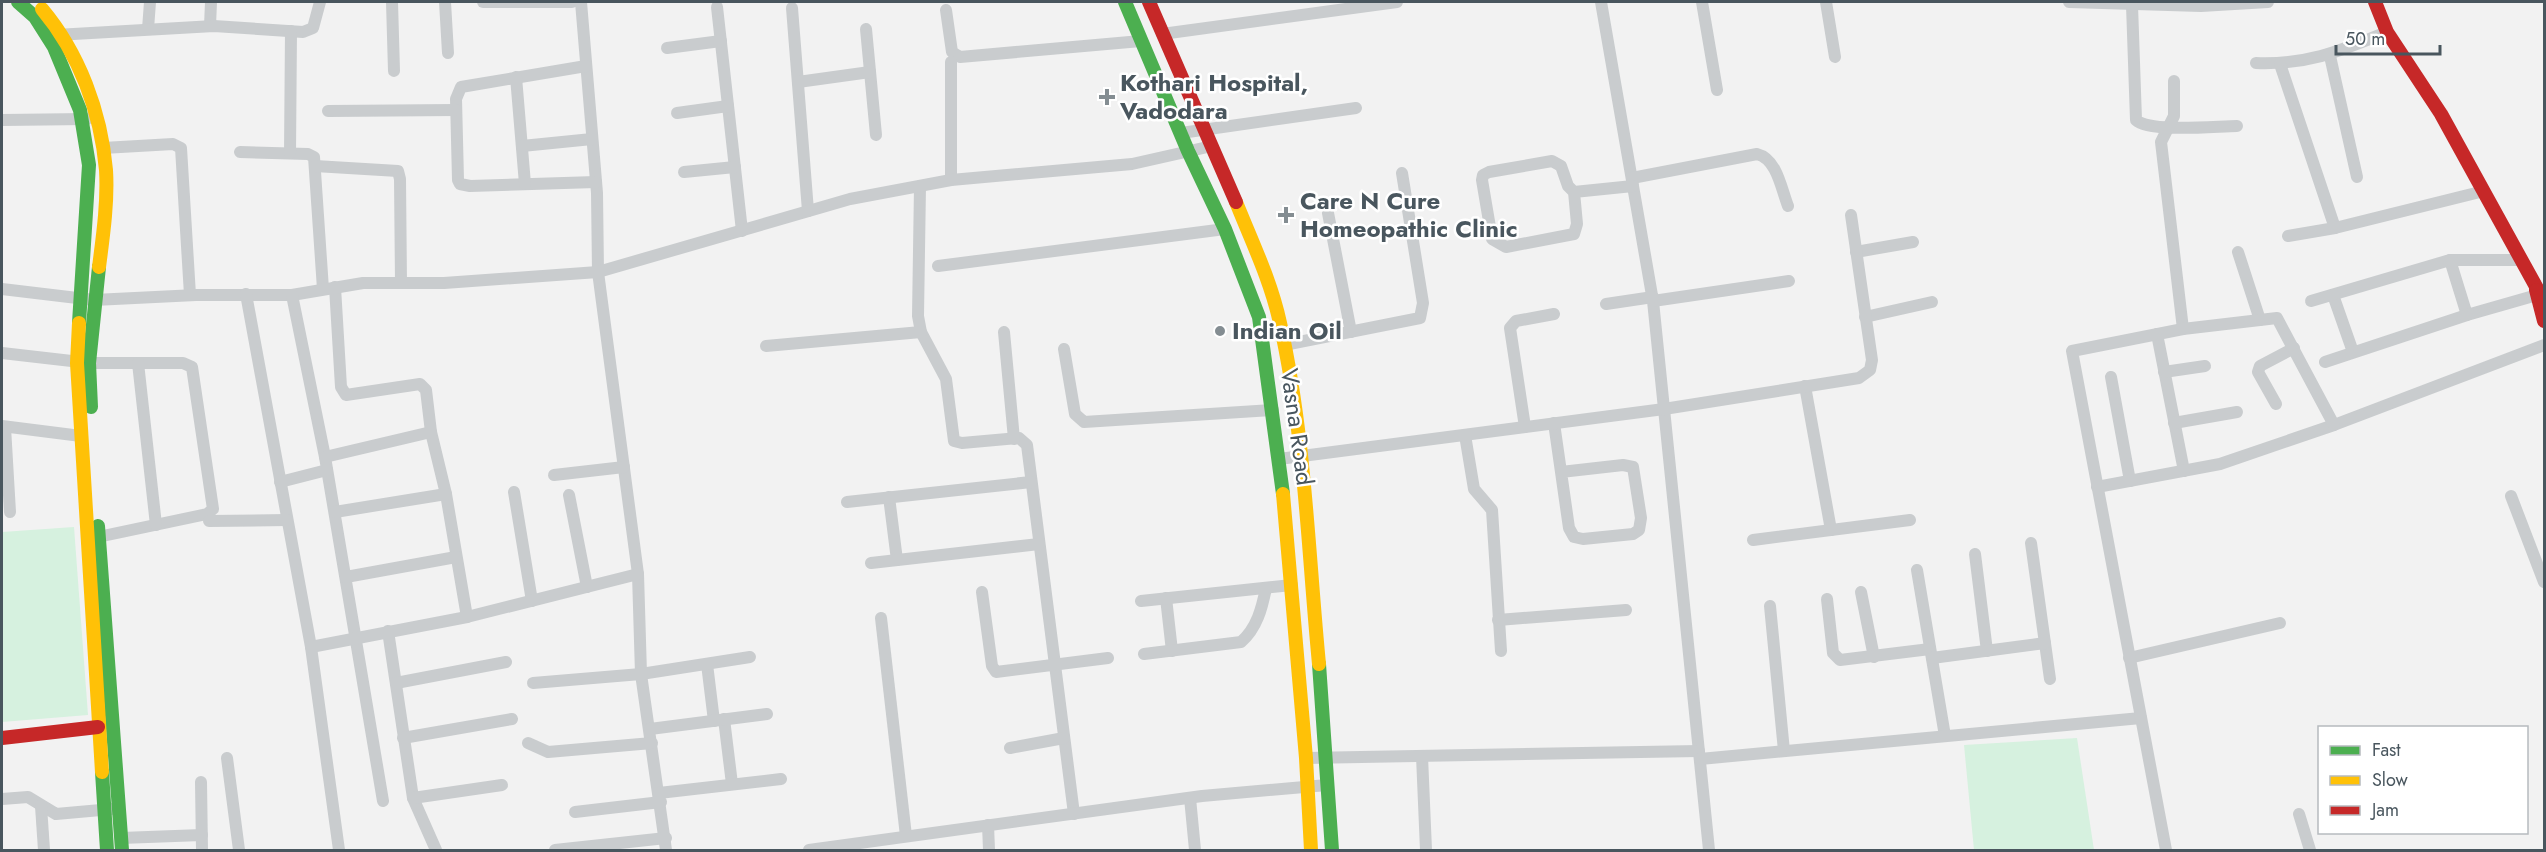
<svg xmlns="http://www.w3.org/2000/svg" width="2546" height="852" font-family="Jost,sans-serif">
  <rect width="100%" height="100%" fill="#f2f2f2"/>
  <!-- green -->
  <g fill="#d6f1df">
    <polygon points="74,527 88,715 2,722 2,532"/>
    <polygon points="2077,738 2094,850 1974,850 1964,745"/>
  </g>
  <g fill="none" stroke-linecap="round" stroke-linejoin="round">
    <!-- street -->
    <g stroke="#c9ccce" stroke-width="12">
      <polyline points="392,2 394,71"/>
      <polyline points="445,2 448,53"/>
      <polyline points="483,2 572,2"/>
      <polyline points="581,2 597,193 598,272 638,574 641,674 666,850"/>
      <polyline points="1601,2 1653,301 1709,850"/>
      <polyline points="1702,2 1717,90"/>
      <polyline points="1826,2 1835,57"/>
      <polyline points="2069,2 2201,6 2268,2"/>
      <path d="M2132,5L2136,120C2150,133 2217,126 2237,126"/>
      <polyline points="717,7 742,231"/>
      <polyline points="792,8 808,211"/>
      <polyline points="946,10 952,52 960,57 1141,41"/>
      <polyline points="210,26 211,2"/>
      <polyline points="148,29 150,2"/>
      <polyline points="866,29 876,135"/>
      <polyline points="1162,34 1397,2"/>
      <polyline points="56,35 214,26 303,32 313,28 320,2"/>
      <polyline points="667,48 721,41"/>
      <polyline points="2330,56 2357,177"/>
      <polyline points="951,62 951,180"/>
      <path d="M2256,63C2308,65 2340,51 2387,32"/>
      <polyline points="2280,64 2335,228"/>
      <polyline points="586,66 461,87 456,99 458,180 460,184 470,186 596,182"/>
      <polyline points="516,77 525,184"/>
      <polyline points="2174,81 2174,116 2161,142 2183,329"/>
      <polyline points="798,82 870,72"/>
      <polyline points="328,111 456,110"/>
      <polyline points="677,113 728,106"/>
      <polyline points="2,120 87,119"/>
      <polyline points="1181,133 1356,108"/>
      <polyline points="522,146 592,139"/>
      <polyline points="103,148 173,144 181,148 190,295"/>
      <polyline points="240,152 308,154 314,157 323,289"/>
      <polyline points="290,153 291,31"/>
      <polyline points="315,166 398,171 400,179 401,283"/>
      <polyline points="684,172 735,167"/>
      <path d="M1632,178L1757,154C1777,159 1781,188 1788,206"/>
      <polyline points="920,186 918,316 921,332 946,379 954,441 962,443 1019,438 1027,445 1074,814"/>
      <polyline points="1574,192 1577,224 1574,234 1506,247 1492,239 1482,180 1483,175 1489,172 1552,161 1561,166 1568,186 1574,192 1633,186"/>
      <polyline points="1328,213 1351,332"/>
      <polyline points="2288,236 2335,228 2484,191"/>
      <polyline points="1856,252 1913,242"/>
      <polyline points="2238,252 2260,320"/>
      <polyline points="2450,260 2467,315"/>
      <polyline points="938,266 1225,229"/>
      <polyline points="335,287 341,387 346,395 420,384 426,390 431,432 446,494 467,617"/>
      <polyline points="2,289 94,300 196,295 292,295 363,283 444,283 598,272 850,199 951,180 1132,164 1212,146"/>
      <polyline points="246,294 311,647 339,850"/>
      <polyline points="292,295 325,457 383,801"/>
      <polyline points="2333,295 2353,352"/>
      <polyline points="1653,301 1789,281"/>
      <polyline points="2311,301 2450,260 2521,260"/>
      <polyline points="1606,304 1653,297"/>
      <polyline points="1865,317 1932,302"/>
      <polyline points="1004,332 1014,439"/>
      <polyline points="2157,334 2184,471"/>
      <polyline points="1284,345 1420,318 1423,303 1402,173"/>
      <polyline points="766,346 921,332"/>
      <polyline points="1064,349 1075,414 1084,422 1273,410"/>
      <polyline points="2,353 89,363 183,363 192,367 213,509 207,514 98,537"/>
      <polyline points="2325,362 2467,315 2537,295"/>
      <polyline points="138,363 156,525"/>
      <polyline points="2164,372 2205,366"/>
      <polyline points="2111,377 2130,481"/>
      <polyline points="1805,386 1831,530"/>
      <polyline points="2276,404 2258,372 2260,366 2294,348"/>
      <polyline points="1554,423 1569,528 1574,537 1583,539 1633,534 1639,530 1641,518 1633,467 1623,465 1561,472"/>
      <polyline points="2174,423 2237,412"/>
      <polyline points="2,426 81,436"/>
      <polyline points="5,427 10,512"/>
      <polyline points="1525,427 1510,328 1516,321 1554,314"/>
      <polyline points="1465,435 1474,489 1492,510 1501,651"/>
      <polyline points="325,457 431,432"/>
      <polyline points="1279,459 1664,409 1859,378 1870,370 1872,360 1851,215"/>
      <polyline points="554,475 624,467"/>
      <polyline points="280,482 327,470"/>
      <polyline points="2097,487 2220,464 2334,425 2544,345"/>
      <polyline points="514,492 532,601"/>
      <polyline points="569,495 587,587"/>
      <polyline points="2511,496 2544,582"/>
      <polyline points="889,497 897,560"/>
      <polyline points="847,502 1031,482"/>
      <polyline points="335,512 446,494"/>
      <polyline points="209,521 287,520"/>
      <polyline points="1753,540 1910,520"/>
      <polyline points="2031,543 2050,679"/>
      <polyline points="1975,554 1987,651"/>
      <polyline points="871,563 1039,544"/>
      <polyline points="1917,570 1945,736"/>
      <polyline points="346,577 456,557"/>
      <polyline points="982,592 992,666 996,672 1108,658"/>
      <polyline points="1861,592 1874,657"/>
      <polyline points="1166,598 1172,651"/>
      <polyline points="1827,599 1833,653 1840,660 1930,649"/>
      <polyline points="1141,601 1292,585"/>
      <polyline points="1770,606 1784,751"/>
      <polyline points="881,618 906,836"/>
      <polyline points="1498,620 1626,610"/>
      <polyline points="388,631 413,798 436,850"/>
      <polyline points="311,647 467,617 638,574"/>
      <path d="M1144,654L1241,642C1257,628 1262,608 1266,588"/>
      <polyline points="1932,658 2045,643"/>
      <polyline points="2129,658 2280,623"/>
      <polyline points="707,664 714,721"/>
      <polyline points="396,683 506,662"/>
      <polyline points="533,683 641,674 750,657"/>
      <polyline points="724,719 732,784"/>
      <polyline points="650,729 767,714"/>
      <polyline points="403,738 512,719"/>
      <polyline points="528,743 548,752 652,743"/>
      <polyline points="1010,748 1064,738"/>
      <polyline points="1422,756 1426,850"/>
      <polyline points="227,758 239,850"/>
      <polyline points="1306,758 1699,751"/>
      <polyline points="1700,759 2141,718"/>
      <polyline points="201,782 202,850"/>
      <polyline points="659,793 781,779"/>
      <polyline points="413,798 502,785"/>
      <polyline points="1190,798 1195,850"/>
      <polyline points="2,799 28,797 56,814 112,809"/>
      <polyline points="41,806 44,850"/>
      <polyline points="575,812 661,802"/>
      <polyline points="2299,814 2310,850"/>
      <polyline points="988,825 989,850"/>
      <polyline points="121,838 202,835"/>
      <polyline points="555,850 666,838"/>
      <polyline points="809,850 1202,796 1327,785"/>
      <polyline points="2166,850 2072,351 2183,329 2277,318 2334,425"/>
    </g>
    <!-- fast -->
    <g stroke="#4caf50" stroke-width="14">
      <polyline points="18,2 35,17 54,47 80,110 89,165 79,323"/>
      <polyline points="1125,2 1188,151 1225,229 1259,317 1283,494"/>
      <polyline points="91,407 89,363 99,267"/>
      <polyline points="98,526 122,850"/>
      <polyline points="1319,664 1332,850"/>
      <polyline points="102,772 107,850"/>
    </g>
    <!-- slow -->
    <g stroke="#ffc107" stroke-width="14">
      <path d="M42,9C79,53 101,112 106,170C108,201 103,236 99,267"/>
      <path d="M1236,202C1252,242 1271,281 1280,323C1305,434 1308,551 1319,664"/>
      <polyline points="79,323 77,363 102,772"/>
      <polyline points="1283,494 1306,758 1311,850"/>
    </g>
    <!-- jam -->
    <g stroke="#c62828" stroke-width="14">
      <polyline points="1149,2 1236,202"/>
      <polyline points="2375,2 2387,32 2441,114 2544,301"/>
      <polyline points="2536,290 2544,321"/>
      <polyline points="2,738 98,727"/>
    </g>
  </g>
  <!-- markers -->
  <g fill="#848d92" stroke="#fff" stroke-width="2">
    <path d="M1104 88h6v6h6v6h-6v6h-6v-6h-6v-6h6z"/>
    <path d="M1283 206h6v6h6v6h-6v6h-6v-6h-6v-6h6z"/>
    <circle cx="1220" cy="331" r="6"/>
  </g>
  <g text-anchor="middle" stroke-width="5" stroke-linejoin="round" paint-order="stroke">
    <!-- poi labels -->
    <g font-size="24" font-weight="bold" fill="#49565e" stroke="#fff" text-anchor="start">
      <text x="1120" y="91">Kothari Hospital,<tspan x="1120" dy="28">Vadodara</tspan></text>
      <text x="1300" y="209">Care N Cure<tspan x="1300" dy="28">Homeopathic Clinic</tspan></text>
      <text x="1232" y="339">Indian Oil</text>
    </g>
    <!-- street labels -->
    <g font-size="24" fill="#49565e" stroke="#fff">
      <text transform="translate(1297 427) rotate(82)" y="8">Vasna Road</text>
    </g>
  </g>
  <!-- border -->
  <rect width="2546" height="852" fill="none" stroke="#49565e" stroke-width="6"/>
  <!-- legend -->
  <rect x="2318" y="726" width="210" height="108" fill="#ffffff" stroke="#b6bbbf" stroke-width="1.5"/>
  <rect x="2330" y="746" width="30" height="9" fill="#4caf50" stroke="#b6bbbf" stroke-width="1.5"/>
  <text x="2372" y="756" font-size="18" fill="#49565e">Fast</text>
  <rect x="2330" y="776" width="30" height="9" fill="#ffc107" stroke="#b6bbbf" stroke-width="1.5"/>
  <text x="2372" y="786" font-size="18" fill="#49565e">Slow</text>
  <rect x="2330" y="806" width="30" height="9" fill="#c62828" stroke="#b6bbbf" stroke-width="1.5"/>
  <text x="2372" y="816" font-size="18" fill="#49565e">Jam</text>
  <!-- scale -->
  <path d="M2336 45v9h104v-9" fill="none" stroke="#49565e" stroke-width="3"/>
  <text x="2345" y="45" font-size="18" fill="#49565e" stroke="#ffffff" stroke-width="4.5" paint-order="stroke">50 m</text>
</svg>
